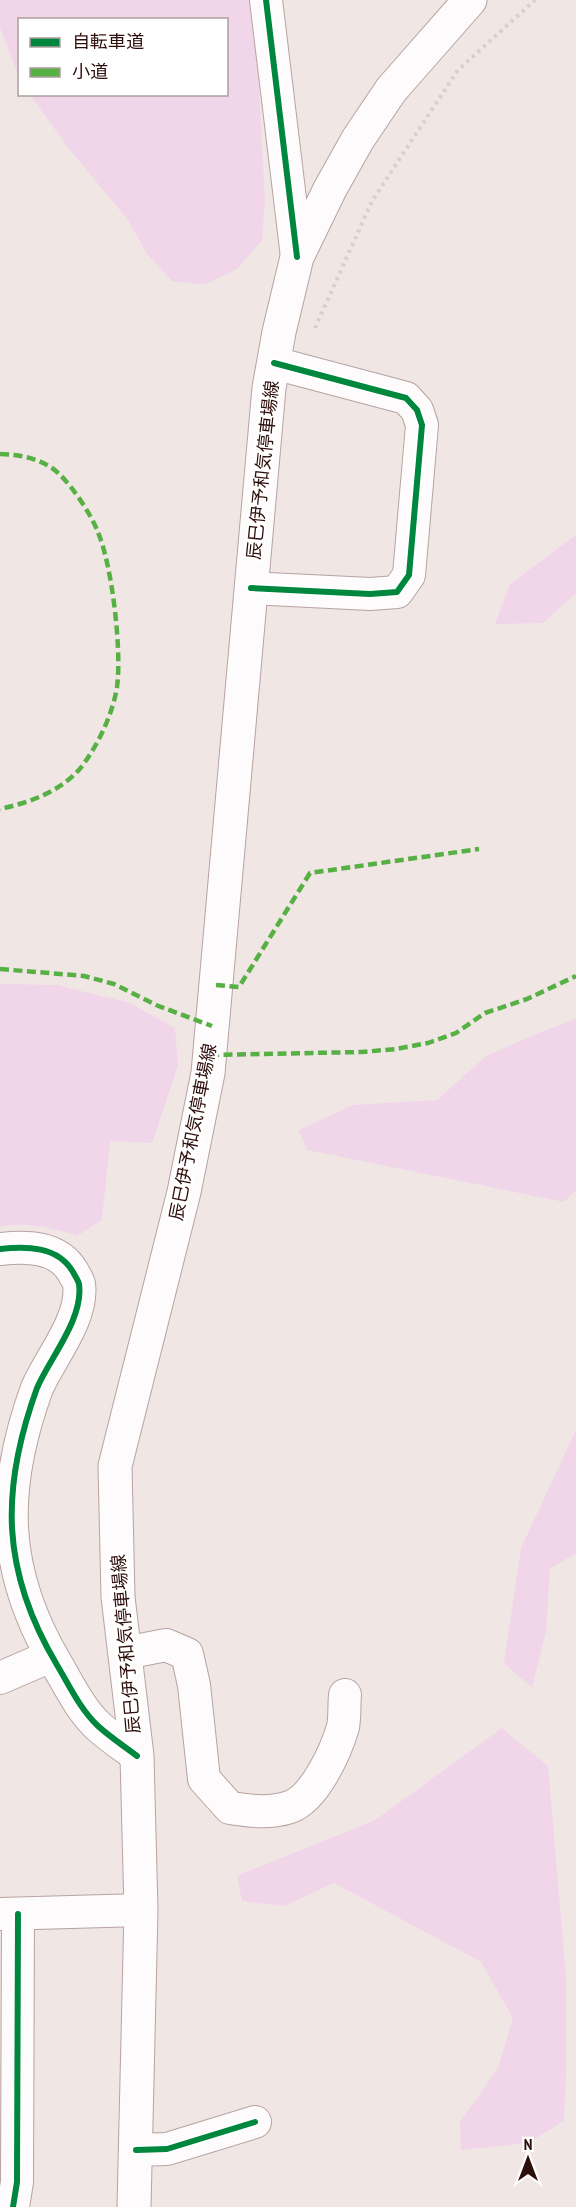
<svg xmlns="http://www.w3.org/2000/svg" width="576" height="2207" font-family="'PT Sans Narrow','Noto Sans JP',sans-serif">
  <rect width="100%" height="100%" fill="#f0e6e4"/>
  <!-- green -->
  <g fill="#f1d6ea">
    <polygon points="0,0 252,0 256,29 265,201 262,240 237,269 204,285 172,281 147,254 128,220 70,150 30,95 226,94 226,20 20,20 19,77 0,28"/>
    <polygon points="576,535 576,593 543,623 495,624 510,584"/>
    <path d="M0,984L56,985L127,1002L175,1028L178,1065L152,1143L110,1141L102,1220L77,1236C53,1228 25,1221 0,1227Z"/>
    <polygon points="576,1019 576,1190 564,1202 307,1150 299,1130 353,1105 437,1100 486,1056 543,1031"/>
    <polygon points="576,1430 576,1553 550,1569 546,1631 532,1688 504,1663 521,1548"/>
    <polygon points="502,1728 548,1766 566,1976 566,2074 564,2121 528,2143 461,2150 460,2122 498,2068 513,2018 481,1962 334,1883 284,1906 242,1901 237,1876 375,1820"/>
  </g>
  <g fill="none" stroke-linecap="round" stroke-linejoin="round">
    <!-- minor casing -->
    <g stroke="#b7a3a1" stroke-width="34">
      <g id="minor">
        <polyline points="266,0 297,257"/>
        <polyline points="251,588 370,594 397,592 409,575 422,425 417,410 406,398 274,363"/>
        <path d="M0,1249C26,1246 58,1246 73,1272C75,1276 78,1280 79,1284C84,1318 50,1358 37,1388C0,1490 1,1571 57,1665C69,1685 80,1709 98,1726C110,1737 124,1746 137,1756"/>
        <path d="M125,1653L166,1645L187,1654L194,1685L204,1779L230,1808C251,1811 269,1814 290,1807C315,1798 336,1751 343,1727C345,1717 344,1705 345,1695"/>
        <polyline points="0,1678 51,1656"/>
        <polyline points="0,1914 141,1910"/>
        <polyline points="136,2150 167,2149 255,2122"/>
        <polyline points="13,2207 17,2182 18,1914"/>
      </g>
    </g>
    <!-- secondary casing -->
    <g stroke="#b7a3a1" stroke-width="35">
      <polyline id="secondary" points="134,2207 141,1910 137,1756 118,1597 115,1466 184,1192 208,1073 269,388 279,332 297,257 330,189 358,139 391,90 470,0"/>
    </g>
    <!-- path -->
    <polyline stroke="#d4d0d0" stroke-width="4" stroke-dasharray="3 4.5" stroke-linecap="butt" points="315,328 372,201 458,70 535,0"/>
    <!-- minor -->
    <use href="#minor" stroke="#fdfbfb" stroke-width="32"/>
    <!-- secondary -->
    <use href="#secondary" stroke="#fdfbfb" stroke-width="33"/>
    <!-- quiet -->
    <g stroke="#56b044" stroke-width="4.5" stroke-dasharray="9 4.5" stroke-linecap="butt">
      <path d="M0,454C19,455 35,457 52,468C67,478 90,512 97,530C112,563 122,650 117,687C113,712 100,741 85,762C66,790 31,802 0,809"/>
      <polyline points="0,969 84,976 114,984 156,1005 212,1026"/>
      <polyline points="216,985 239,987 310,873 479,849"/>
      <polyline points="210,1055 362,1052 396,1049 428,1043 456,1033 485,1013 527,999 576,976"/>
    </g>
    <!-- cycleway casing -->
    <g stroke="#fff" stroke-width="10">
      <g id="cycleway">
        <polyline points="266,0 297,257"/>
        <polyline points="251,588 370,594 397,592 409,575 422,425 417,410 406,398 274,363"/>
        <path d="M0,1249C26,1246 58,1246 73,1272C75,1276 78,1280 79,1284C84,1318 50,1358 37,1388C0,1490 1,1571 57,1665C69,1685 80,1709 98,1726C110,1737 124,1746 137,1756"/>
        <polyline points="136,2150 167,2149 255,2122"/>
        <polyline points="13,2207 17,2182 18,1914"/>
      </g>
    </g>
    <!-- cycleway -->
    <use href="#cycleway" stroke="#00873e" stroke-width="6"/>
  </g>
  <g text-anchor="middle" stroke-width="6" stroke-linejoin="round" paint-order="stroke">
    <!-- street labels -->
    <g font-size="18" fill="#2d0e0b" stroke="#fff">
      <text transform="translate(263 470) rotate(-84)" y="6">辰巳伊予和気停車場線</text>
      <text transform="translate(193 1132) rotate(-79)" y="6">辰巳伊予和気停車場線</text>
      <text transform="translate(126 1644) rotate(-95)" y="6">辰巳伊予和気停車場線</text>
    </g>
  </g>
  <!-- legend -->
  <rect x="18" y="18" width="210" height="78" fill="#ffffff" stroke="#ab9f9d" stroke-width="1.5"/>
  <rect x="30" y="38" width="30" height="9" fill="#00873e" stroke="#ab9f9d" stroke-width="1.5"/>
  <text x="72" y="48" font-size="18" fill="#2d0e0b">自転車道</text>
  <rect x="30" y="68" width="30" height="9" fill="#56b044" stroke="#ab9f9d" stroke-width="1.5"/>
  <text x="72" y="78" font-size="18" fill="#2d0e0b">小道</text>
  <!-- north arrow -->
  <g transform="translate(528 2159)" stroke="#ffffff" stroke-width="4.5" paint-order="stroke">
  <path d="M0-4.5L10 22L0 15L-10 22Z" fill="#2d0e0b"/>
  <text y="-9" font-size="16" font-weight="bold" text-anchor="middle" fill="#2d0e0b">N</text>
  </g>
</svg>
